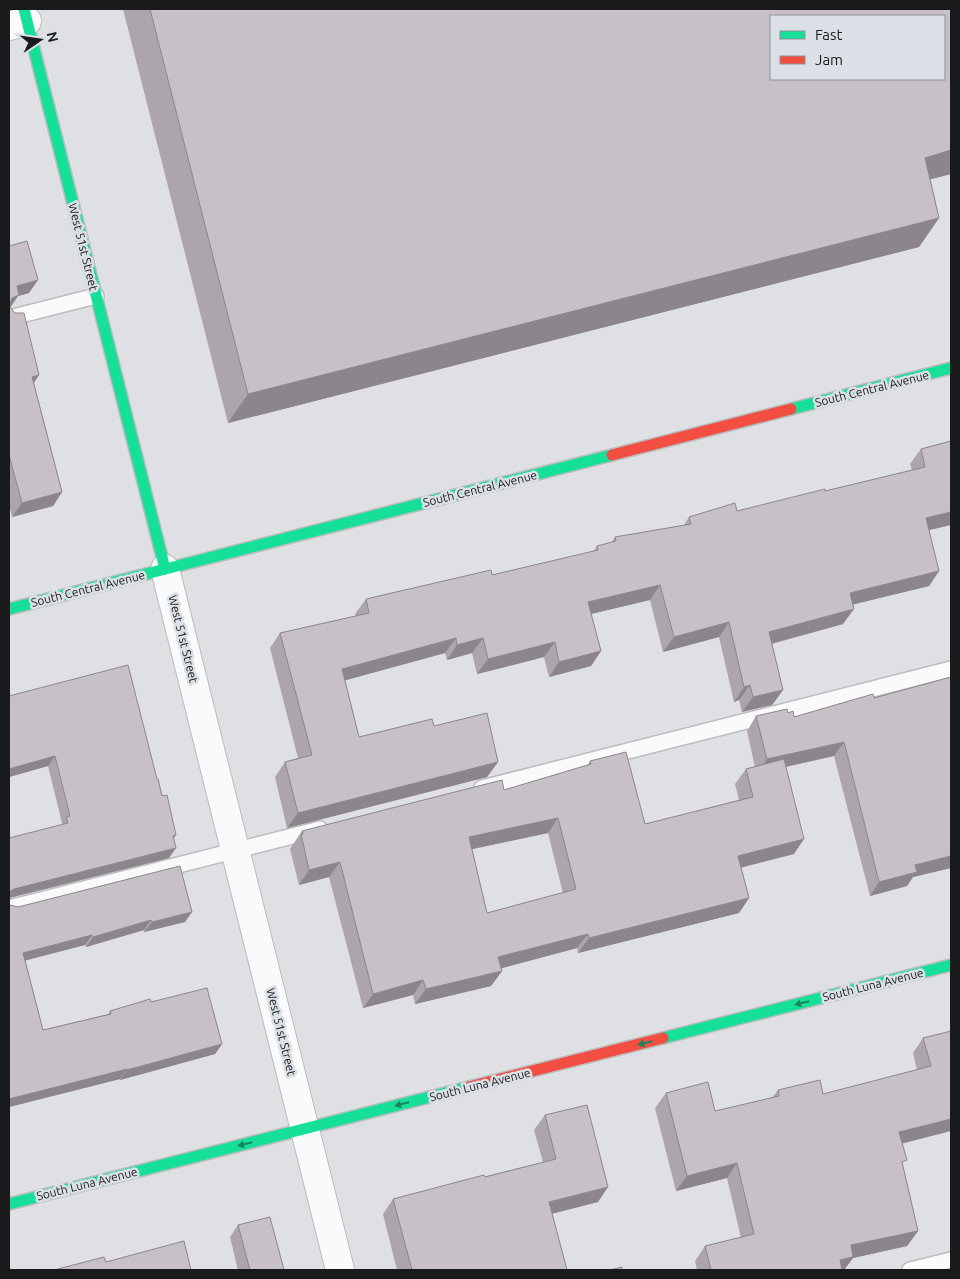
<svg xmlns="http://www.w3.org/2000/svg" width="960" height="1279" font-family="Ubuntu,sans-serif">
  <rect width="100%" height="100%" fill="#dee0e3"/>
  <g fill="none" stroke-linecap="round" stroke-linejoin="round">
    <!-- lane casing -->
    <g stroke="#babcbf" stroke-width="18">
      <g id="lane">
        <polyline points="9,318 96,296"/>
        <polyline points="482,788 951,669"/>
        <polyline points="9,908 320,829"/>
        <polyline points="910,1270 951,1260"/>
      </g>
    </g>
    <!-- street casing -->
    <g stroke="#babcbf" stroke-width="30">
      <g id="street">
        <polyline points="9,26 27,21"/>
        <polyline points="165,569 340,1270"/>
      </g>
    </g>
    <!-- fast casing -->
    <g stroke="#babcbf" stroke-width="14">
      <g id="fast">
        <polyline points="24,9 165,569"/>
        <polyline points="791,409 951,368"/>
        <polyline points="9,609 612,455"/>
        <polyline points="663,1038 951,965"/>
        <polyline points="9,1204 469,1087"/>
      </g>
    </g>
    <!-- jam casing -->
    <g stroke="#babcbf" stroke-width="14">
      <g id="jam">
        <polyline points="612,455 791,409"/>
        <polyline points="469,1087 663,1038"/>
      </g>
    </g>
    <!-- lane -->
    <use href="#lane" stroke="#fafafb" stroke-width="15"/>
    <!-- street -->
    <use href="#street" stroke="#fafafb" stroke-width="28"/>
    <!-- fast -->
    <use href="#fast" stroke="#16e098" stroke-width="11"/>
    <!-- jam -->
    <use href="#jam" stroke="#f24e42" stroke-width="11"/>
  </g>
  <!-- wall -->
  <g fill="#aca5ac" fill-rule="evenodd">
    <polygon points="123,9 951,9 951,174 930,179 939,218 919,247 228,423"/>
    <polygon points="9,246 29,293 18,296 10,307 39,375 34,383 62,492 53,506 12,517 9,504"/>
    <polygon points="951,441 951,525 929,530 939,571 929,586 853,604 843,624 772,644 783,690 772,705 742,712 739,700 734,702 719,637 663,652 650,600 591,614 601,651 591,666 549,677 544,657 477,674 472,653 447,660 445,653 345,680 359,737 434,726 498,762 487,777 287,828 275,777 285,762 298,758 270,648 280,633 356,616 355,614 366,599 492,575 593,552 597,546 611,543 615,537 684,525 689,517 737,511 825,491 912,470 910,464 921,449"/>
    <path d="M951,677V868L913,877L907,886L870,896L834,756L786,767L794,854L741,867L749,898L739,913L578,953L577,948L501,968L502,971L491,986L415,1004L413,995L363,1008L329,877L299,885L290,849L302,831L504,790L587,766L590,761L645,824L739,800L735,784L746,769L755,767L747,731L756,716L788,713L794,717L874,698ZM548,833L563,893L487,913L472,849Z"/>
    <polygon points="9,696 157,779 176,835 174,839 169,858 9,898 9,838 61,825 62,823 48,766 9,777"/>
    <polygon points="10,905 18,907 185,922 144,932 144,930 86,947 85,945 25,960 43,1030 108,1014 110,1011 151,1002 222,1044 215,1054 120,1080 120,1079 9,1107"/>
    <polygon points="951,1031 902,1143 903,1166 918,1231 907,1246 853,1258 844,1270 697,1270 695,1261 705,1246 741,1238 727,1178 676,1191 655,1108 666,1093 715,1111 772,1098 778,1090 823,1094 917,1070 913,1053 923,1038"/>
    <polygon points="545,1115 598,1202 552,1214 567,1270 397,1270 383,1214 393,1199 543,1162 534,1130"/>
    <polygon points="238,1225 284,1270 238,1270 230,1237"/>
  </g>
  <!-- shaded-wall -->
  <g fill="#8c868c">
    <polygon points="951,150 951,174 905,186 925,158"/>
    <polygon points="939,218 919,247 228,423 248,394"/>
    <polygon points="38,280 29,293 18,296 10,308 9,302 17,286"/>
    <polygon points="39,375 29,389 32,377"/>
    <polygon points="62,492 53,506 12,517 22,503"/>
    <polygon points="951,512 951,525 916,533 926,518"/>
    <polygon points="939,571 929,586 839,608 850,593"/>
    <polygon points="660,585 650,600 578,617 588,602"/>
    <polygon points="854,609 843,624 758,647 769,632"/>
    <polygon points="729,622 719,637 663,652 674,637"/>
    <polygon points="456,638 445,653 332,684 342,669"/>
    <polygon points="483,638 472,653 447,660 457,645"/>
    <polygon points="555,642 544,657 477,674 488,659"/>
    <polygon points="601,651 591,666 549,677 559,662"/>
    <polygon points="750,685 739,700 734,702 744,687"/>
    <polygon points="783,690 772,705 742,712 753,697"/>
    <polygon points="844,742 834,756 757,773 767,759"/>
    <polygon points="55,756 48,766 9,777 9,769"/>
    <polygon points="498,762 487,777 287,828 298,813"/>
    <polygon points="558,818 548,833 459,852 469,837"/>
    <polygon points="804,839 794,854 728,871 738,856"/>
    <polygon points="176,848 169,858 9,898 9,892 14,889"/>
    <polygon points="951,856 951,868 913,877 907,886 870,896 879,882 915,865"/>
    <polygon points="340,862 329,877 299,885 309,870"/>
    <polygon points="749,898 739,913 578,953 589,938"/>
    <polygon points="192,912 185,922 144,932 152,922"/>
    <polygon points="151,920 144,930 86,947 93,937"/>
    <polygon points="588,934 577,948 488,972 498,957"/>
    <polygon points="92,935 85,945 16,963 23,953"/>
    <polygon points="502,971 491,986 415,1004 426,989"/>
    <polygon points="423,980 413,995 363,1008 373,994"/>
    <polygon points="222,1044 215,1054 120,1080 127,1070"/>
    <polygon points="127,1069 120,1079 9,1107 9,1099"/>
    <polygon points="951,1119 951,1131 889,1147 899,1132"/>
    <polygon points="737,1163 727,1178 676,1191 687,1176"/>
    <polygon points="608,1187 598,1202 538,1217 549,1202"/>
    <polygon points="918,1231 907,1246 853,1258 844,1270 832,1270 851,1245"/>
  </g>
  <!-- building -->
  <g fill="#c8c0c8" stroke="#8c868c" fill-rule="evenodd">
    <path d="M150,9H951V150L925,158L939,218L248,394ZM771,16H944V79H771Z"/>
    <polygon points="27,241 38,280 17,286 19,295 12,298 9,306 15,313 24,313 39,375 32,377 62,492 22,503 9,455 9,246"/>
    <polygon points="951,441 951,512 926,518 939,571 850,593 854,609 769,632 783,690 753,697 750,685 744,687 729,622 674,637 660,585 588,602 601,651 559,662 555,642 488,659 483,638 457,645 456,638 342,669 359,737 432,719 434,726 487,713 498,762 298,813 285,762 312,755 280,633 369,613 366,599 491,570 492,575 598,550 597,546 616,541 615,537 691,524 689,517 735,503 737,511 825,489 825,491 925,467 921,449"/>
    <polygon points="128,665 157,779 158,779 162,796 167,795 176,835 173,836 176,848 14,889 9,892 9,893 9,838 68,823 66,817 70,816 55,756 9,769 9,696"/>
    <polygon points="951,677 951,856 915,865 917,872 879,882 844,742 767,759 756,716 787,709 788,713 793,711 794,717 873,694 874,698"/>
    <path d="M626,752L645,824L753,797L746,769L784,759L804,839L738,856L749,898L589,938L588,934L498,957L502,971L426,989L423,980L373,994L340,862L309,870L301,834H303L302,831L502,780L504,790L591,764L590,761ZM558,818L576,889L487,913L469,837Z"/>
    <polygon points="180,866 192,912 152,922 151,920 93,937 92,935 23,953 43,1030 111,1014 110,1011 150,999 151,1002 207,988 222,1044 127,1070 127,1069 9,1099 9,903 10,905 18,907"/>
    <polygon points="951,1031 951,1119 899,1132 907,1160 902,1162 918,1231 851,1245 853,1257 840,1260 842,1270 711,1270 705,1246 754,1234 737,1163 687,1176 666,1093 708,1082 715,1111 779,1096 778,1090 820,1080 823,1094 931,1066 923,1038"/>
    <polygon points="587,1105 608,1187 549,1202 567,1270 412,1270 393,1199 484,1175 485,1177 556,1159 545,1115"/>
    <polygon points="270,1217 284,1270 250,1270 238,1225"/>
    <polygon points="184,1241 191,1270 54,1270 104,1257 106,1262"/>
    <polygon points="622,1267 622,1270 610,1270"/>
  </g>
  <!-- one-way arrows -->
  <defs><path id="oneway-solid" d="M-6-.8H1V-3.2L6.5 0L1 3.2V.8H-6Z" transform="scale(1.25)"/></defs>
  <g fill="#178760">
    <use href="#oneway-solid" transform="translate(802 1003) rotate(166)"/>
    <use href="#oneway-solid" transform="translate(645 1043) rotate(166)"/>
    <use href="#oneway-solid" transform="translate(402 1104) rotate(166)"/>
    <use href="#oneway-solid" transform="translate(245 1144) rotate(166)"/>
  </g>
  <g text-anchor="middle" stroke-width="5" stroke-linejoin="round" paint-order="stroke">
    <!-- street labels -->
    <g font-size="12" fill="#191a1c" stroke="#dbe0e6">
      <text transform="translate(83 247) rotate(76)" y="4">West 51st Street</text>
      <text transform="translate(872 389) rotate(-14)" y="4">South Central Avenue</text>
      <text transform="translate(480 489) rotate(-14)" y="4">South Central Avenue</text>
      <text transform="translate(88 589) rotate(-14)" y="4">South Central Avenue</text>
      <text transform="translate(183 639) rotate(76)" y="4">West 51st Street</text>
      <text transform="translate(873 985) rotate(-14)" y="4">South Luna Avenue</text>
      <text transform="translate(281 1032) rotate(76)" y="4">West 51st Street</text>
      <text transform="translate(480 1085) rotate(-14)" y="4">South Luna Avenue</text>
      <text transform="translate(87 1184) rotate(-14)" y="4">South Luna Avenue</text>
    </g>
  </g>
  <!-- border -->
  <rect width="960" height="1279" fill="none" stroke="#191a1c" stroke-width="20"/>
  <!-- legend -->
  <rect x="770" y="15" width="175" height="65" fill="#dbe0e6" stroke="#8d9195"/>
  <rect x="780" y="31" width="25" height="8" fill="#16e098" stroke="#8d9195"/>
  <text x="815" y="40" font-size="15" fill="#191a1c">Fast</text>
  <rect x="780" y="56" width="25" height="8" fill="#f24e42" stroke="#8d9195"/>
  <text x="815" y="65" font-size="15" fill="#191a1c">Jam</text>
  <!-- north arrow -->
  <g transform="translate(40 40) rotate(77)" stroke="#dbe0e6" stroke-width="4" paint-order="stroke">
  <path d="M0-4L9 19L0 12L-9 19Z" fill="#191a1c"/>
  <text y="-8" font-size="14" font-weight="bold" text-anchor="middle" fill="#191a1c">N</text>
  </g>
</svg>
